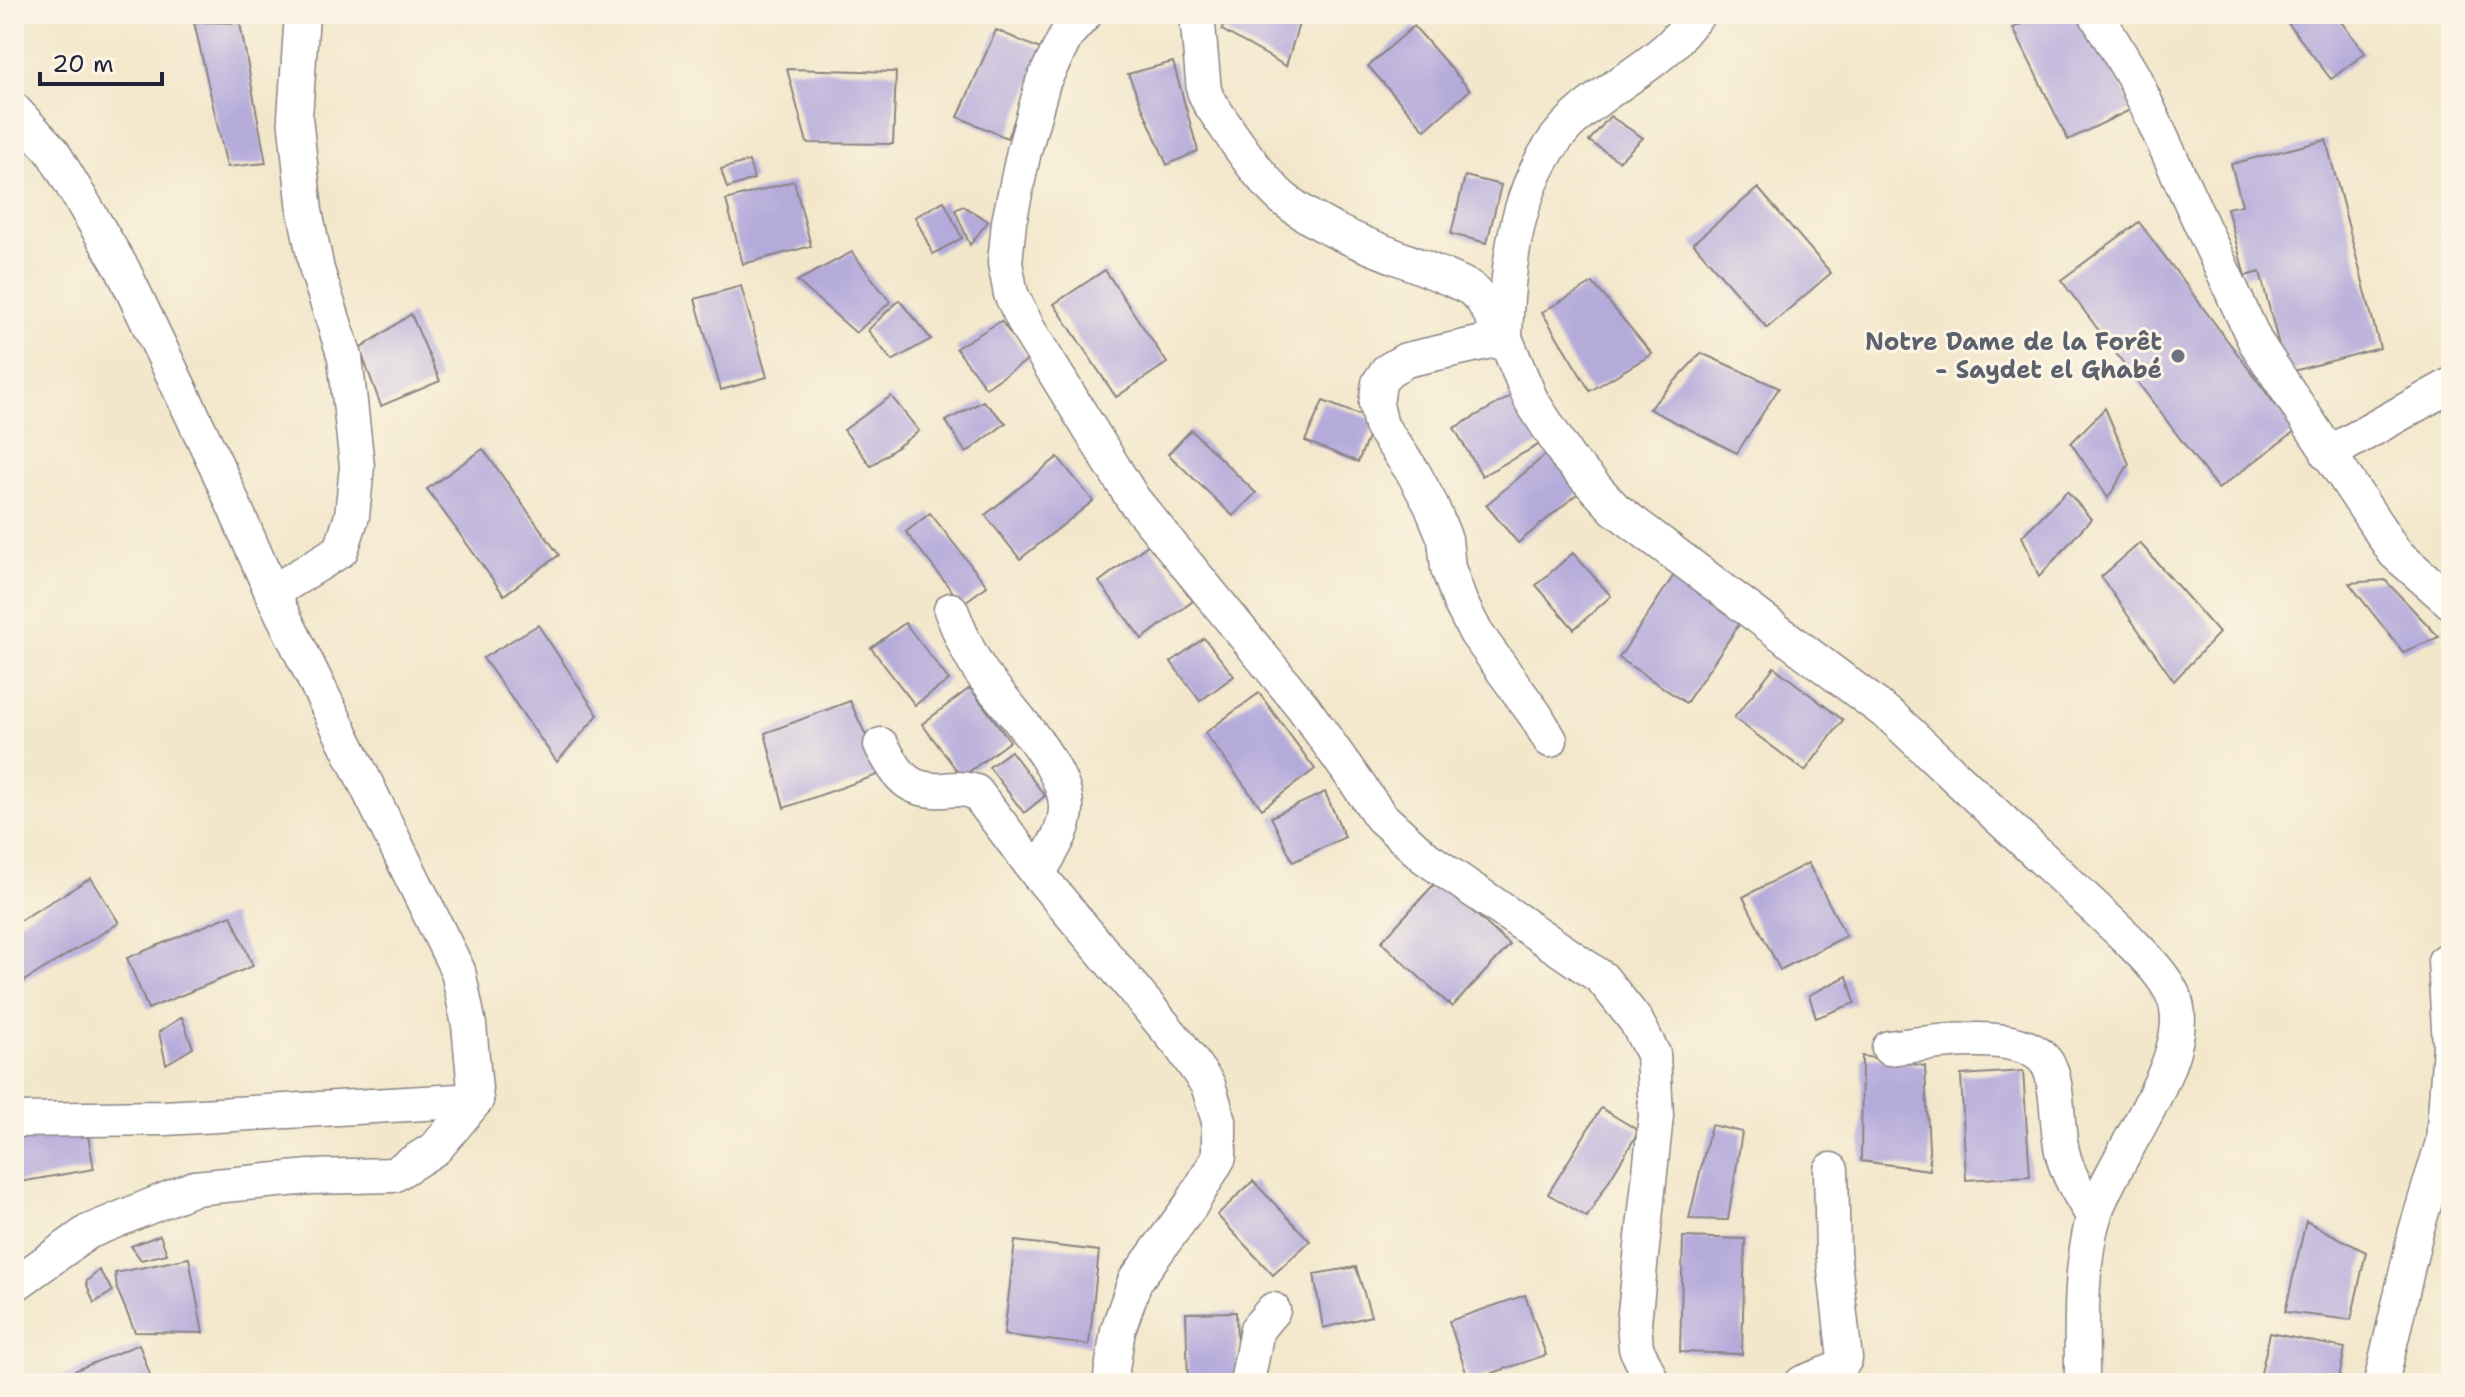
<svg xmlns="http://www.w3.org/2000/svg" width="2465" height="1397" font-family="'Shantell Sans',sans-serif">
  <rect width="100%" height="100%" fill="#fcf5e5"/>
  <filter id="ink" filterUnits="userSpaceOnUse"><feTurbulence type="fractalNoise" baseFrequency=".0125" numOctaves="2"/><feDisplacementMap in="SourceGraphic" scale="16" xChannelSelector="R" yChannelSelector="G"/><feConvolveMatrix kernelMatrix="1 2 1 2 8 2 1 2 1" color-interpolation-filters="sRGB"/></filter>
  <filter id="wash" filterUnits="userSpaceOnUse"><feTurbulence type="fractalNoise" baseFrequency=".006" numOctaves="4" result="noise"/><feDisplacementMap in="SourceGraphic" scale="32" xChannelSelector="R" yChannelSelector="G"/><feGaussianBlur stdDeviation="1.8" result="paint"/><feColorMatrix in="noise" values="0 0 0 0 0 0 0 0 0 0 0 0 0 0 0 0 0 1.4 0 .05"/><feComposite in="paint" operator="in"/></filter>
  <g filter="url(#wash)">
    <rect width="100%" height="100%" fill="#f3e7cb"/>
    <g id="blocks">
      <!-- building -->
      <g fill="#b5abdb">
        <polygon points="1226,14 1302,14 1286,66 1222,30"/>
        <polygon points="2042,14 2086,14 2132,109 2068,140 2013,28"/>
        <polygon points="2281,14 2335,14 2365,53 2331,79"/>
        <polygon points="194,22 240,23 266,163 227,167"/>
        <polygon points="1414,26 1470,90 1425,130 1368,66"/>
        <polygon points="996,30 1045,51 1007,138 958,117"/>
        <polygon points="1173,62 1198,151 1167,165 1128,74"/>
        <polygon points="787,69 896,72 893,144 807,143"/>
        <polygon points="1610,116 1643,138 1619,161 1589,141"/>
        <polygon points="2326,140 2380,348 2286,373 2260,272 2245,276 2227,208 2242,205 2231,164"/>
        <polygon points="749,161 754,179 727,188 721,169"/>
        <polygon points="1465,176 1501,185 1487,243 1451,234"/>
        <polygon points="794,181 811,246 743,264 726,200"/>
        <polygon points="1758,188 1831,273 1767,328 1693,243"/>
        <polygon points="944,201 962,238 933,254 915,217"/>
        <polygon points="963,206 988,221 970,245 955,210"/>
        <polygon points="2139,222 2295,431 2218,489 2061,280"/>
        <polygon points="852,252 890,302 856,333 797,281"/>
        <polygon points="1105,270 1167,363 1116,397 1054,304"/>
        <polygon points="1593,283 1652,354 1590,391 1542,312"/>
        <polygon points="741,286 767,377 721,390 695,299"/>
        <polygon points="899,300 931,339 892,361 868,330"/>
        <polygon points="411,314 440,381 381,406 360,349"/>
        <polygon points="1001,321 1029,359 986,388 956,348"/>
        <polygon points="1701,353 1779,388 1737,453 1649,409"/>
        <polygon points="1515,394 1542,443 1482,476 1454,428"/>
        <polygon points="891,396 919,431 871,466 844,430"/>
        <polygon points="983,401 1006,423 966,453 946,421"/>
        <polygon points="1323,401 1375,421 1358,462 1305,441"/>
        <polygon points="2105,408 2129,464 2108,498 2071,443"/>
        <polygon points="1191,430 1256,493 1233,516 1168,454"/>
        <polygon points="483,449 559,555 504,595 427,489"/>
        <polygon points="1549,452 1582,490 1518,543 1486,505"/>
        <polygon points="1058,457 1093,501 1020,559 985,515"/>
        <polygon points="2067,491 2091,519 2039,577 2022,536"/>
        <polygon points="930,513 987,586 962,604 906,532"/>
        <polygon points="2140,543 2219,633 2174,681 2101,577"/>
        <polygon points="1149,544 1193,601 1142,639 1099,582"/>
        <polygon points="1573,553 1611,596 1574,629 1536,585"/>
        <polygon points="1674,575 1742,620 1686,703 1619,658"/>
        <polygon points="2385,580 2439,637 2403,652 2349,583"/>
        <polygon points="905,623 949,680 915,705 871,648"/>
        <polygon points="538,625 598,715 557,762 483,658"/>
        <polygon points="1204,638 1234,676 1200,701 1171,662"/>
        <polygon points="1774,667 1843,720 1805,771 1734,718"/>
        <polygon points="970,688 1010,741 962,777 922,724"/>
        <polygon points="1259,693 1315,769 1262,809 1205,733"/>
        <polygon points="850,701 883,773 784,808 765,733"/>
        <polygon points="1011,751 1045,796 1024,813 989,767"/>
        <polygon points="1325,792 1345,837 1293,862 1271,817"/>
        <polygon points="1808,863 1846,936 1780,970 1743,897"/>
        <polygon points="91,878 119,923 14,987 14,924"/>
        <polygon points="1438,880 1510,945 1452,1007 1381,942"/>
        <polygon points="231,915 253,966 148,1009 127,958"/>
        <polygon points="1847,976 1855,1003 1816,1018 1809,995"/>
        <polygon points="182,1017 193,1048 166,1064 159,1032"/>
        <polygon points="1862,1056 1925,1066 1930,1170 1861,1161"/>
        <polygon points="2023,1071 2030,1176 1966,1180 1961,1075"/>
        <polygon points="1601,1108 1639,1131 1587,1217 1548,1194"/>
        <polygon points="86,1125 94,1169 14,1183 14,1138"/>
        <polygon points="1711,1125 1742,1132 1728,1220 1689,1219"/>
        <polygon points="1253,1181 1310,1241 1273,1275 1217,1215"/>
        <polygon points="2306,1221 2366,1252 2351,1320 2285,1312"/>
        <polygon points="160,1235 167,1254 141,1260 131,1246"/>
        <polygon points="1683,1237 1745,1239 1742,1354 1680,1352"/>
        <polygon points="1015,1241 1099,1251 1089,1345 1004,1335"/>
        <polygon points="189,1258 203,1333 135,1332 117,1289 115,1273"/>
        <polygon points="1356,1267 1371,1316 1323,1328 1314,1274"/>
        <polygon points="99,1270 113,1291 94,1303 86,1282"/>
        <polygon points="1525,1295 1546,1355 1469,1381 1449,1321"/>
        <polygon points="1236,1312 1238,1383 1188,1383 1186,1313"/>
        <polygon points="2270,1333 2345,1348 2338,1383 2275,1383 2261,1373"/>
        <polygon points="139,1344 153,1383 65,1383 62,1376"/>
      </g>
    </g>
  </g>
  <g filter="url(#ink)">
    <use href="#blocks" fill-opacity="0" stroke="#8a8483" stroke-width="2"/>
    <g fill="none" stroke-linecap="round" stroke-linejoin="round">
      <!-- minor casing -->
      <g stroke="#8a8483" stroke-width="37">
        <g id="minor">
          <polyline points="1085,14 1067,34 1043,82 1024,151 1009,222 1005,263 1011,294 1028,329 1133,499 1303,707 1381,817 1426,858 1602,978 1636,1021 1653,1054 1656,1116 1634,1322 1636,1348 1653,1383"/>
          <path d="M1197,14L1204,91L1209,102C1228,130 1260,180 1285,200C1338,242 1410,258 1470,288L1481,298L1505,338L1531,400L1568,458L1615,509L1892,717L2127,938C2143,955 2163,973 2173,995C2200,1053 2110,1159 2093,1219C2079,1272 2082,1329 2082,1383"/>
          <polyline points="2096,14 2134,78 2255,341 2395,553 2451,602"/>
          <polyline points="14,110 52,151 123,270 217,467 272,593 458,971 469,1025 476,1100 436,1148 393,1175 310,1177 194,1188 88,1232 14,1285"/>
          <polyline points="1505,338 1406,360 1387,371 1379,383 1376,404 1381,426 1413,472 1431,505 1445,539 1448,568 1460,602 1476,633 1536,716 1550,740"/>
          <path d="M1505,338C1507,262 1517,170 1576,117C1606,89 1645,71 1674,42C1682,33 1690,23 1698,14"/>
          <polyline points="2328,454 2451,385"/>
          <polyline points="272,593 341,550 352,516 357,466 345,357 317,270 305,211 295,117 302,14"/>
          <path d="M951,610C960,633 969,656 984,676C1007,707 1065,766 1066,806C1067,830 1049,854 1038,874"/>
          <path d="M881,745C898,774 905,792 944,790C955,789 965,788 976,792L1038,874L1180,1045L1208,1085L1219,1121V1157L1191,1205L1135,1281L1118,1330L1110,1383"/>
          <path d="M1889,1048C1927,1044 2034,1023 2051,1071C2059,1096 2056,1125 2062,1151C2067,1175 2081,1196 2094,1217"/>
          <polyline points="14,1120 165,1118 476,1100"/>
          <polyline points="1247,1383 1257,1329 1273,1310"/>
          <polyline points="1802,1383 1838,1369 1845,1359 1833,1252 1831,1170"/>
          <polyline points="2381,1383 2416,1231 2443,1142 2450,1046 2445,961"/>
        </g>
      </g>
      <!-- minor -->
      <use href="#minor" stroke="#fff" stroke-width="34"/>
    </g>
  </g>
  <!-- markers -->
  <circle fill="#6b7280" stroke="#fcf5e5" stroke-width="3" cx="2178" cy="356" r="8"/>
  <g text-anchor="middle" stroke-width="6" stroke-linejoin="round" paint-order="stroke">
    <!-- worship labels -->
    <g font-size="24" font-weight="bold" fill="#5b616d" stroke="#fcf5e5" text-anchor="end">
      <text x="2162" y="350">Notre Dame de la Forêt<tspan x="2162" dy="28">- Saydet el Ghabé</tspan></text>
    </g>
  </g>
  <!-- margin -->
  <rect width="2465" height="1397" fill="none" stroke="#fcf5e5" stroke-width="48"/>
  <!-- scale -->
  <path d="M40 72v12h122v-12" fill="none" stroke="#22223b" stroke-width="4"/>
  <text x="52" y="72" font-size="24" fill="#22223b" stroke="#fcf5e5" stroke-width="6" paint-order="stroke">20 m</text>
</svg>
